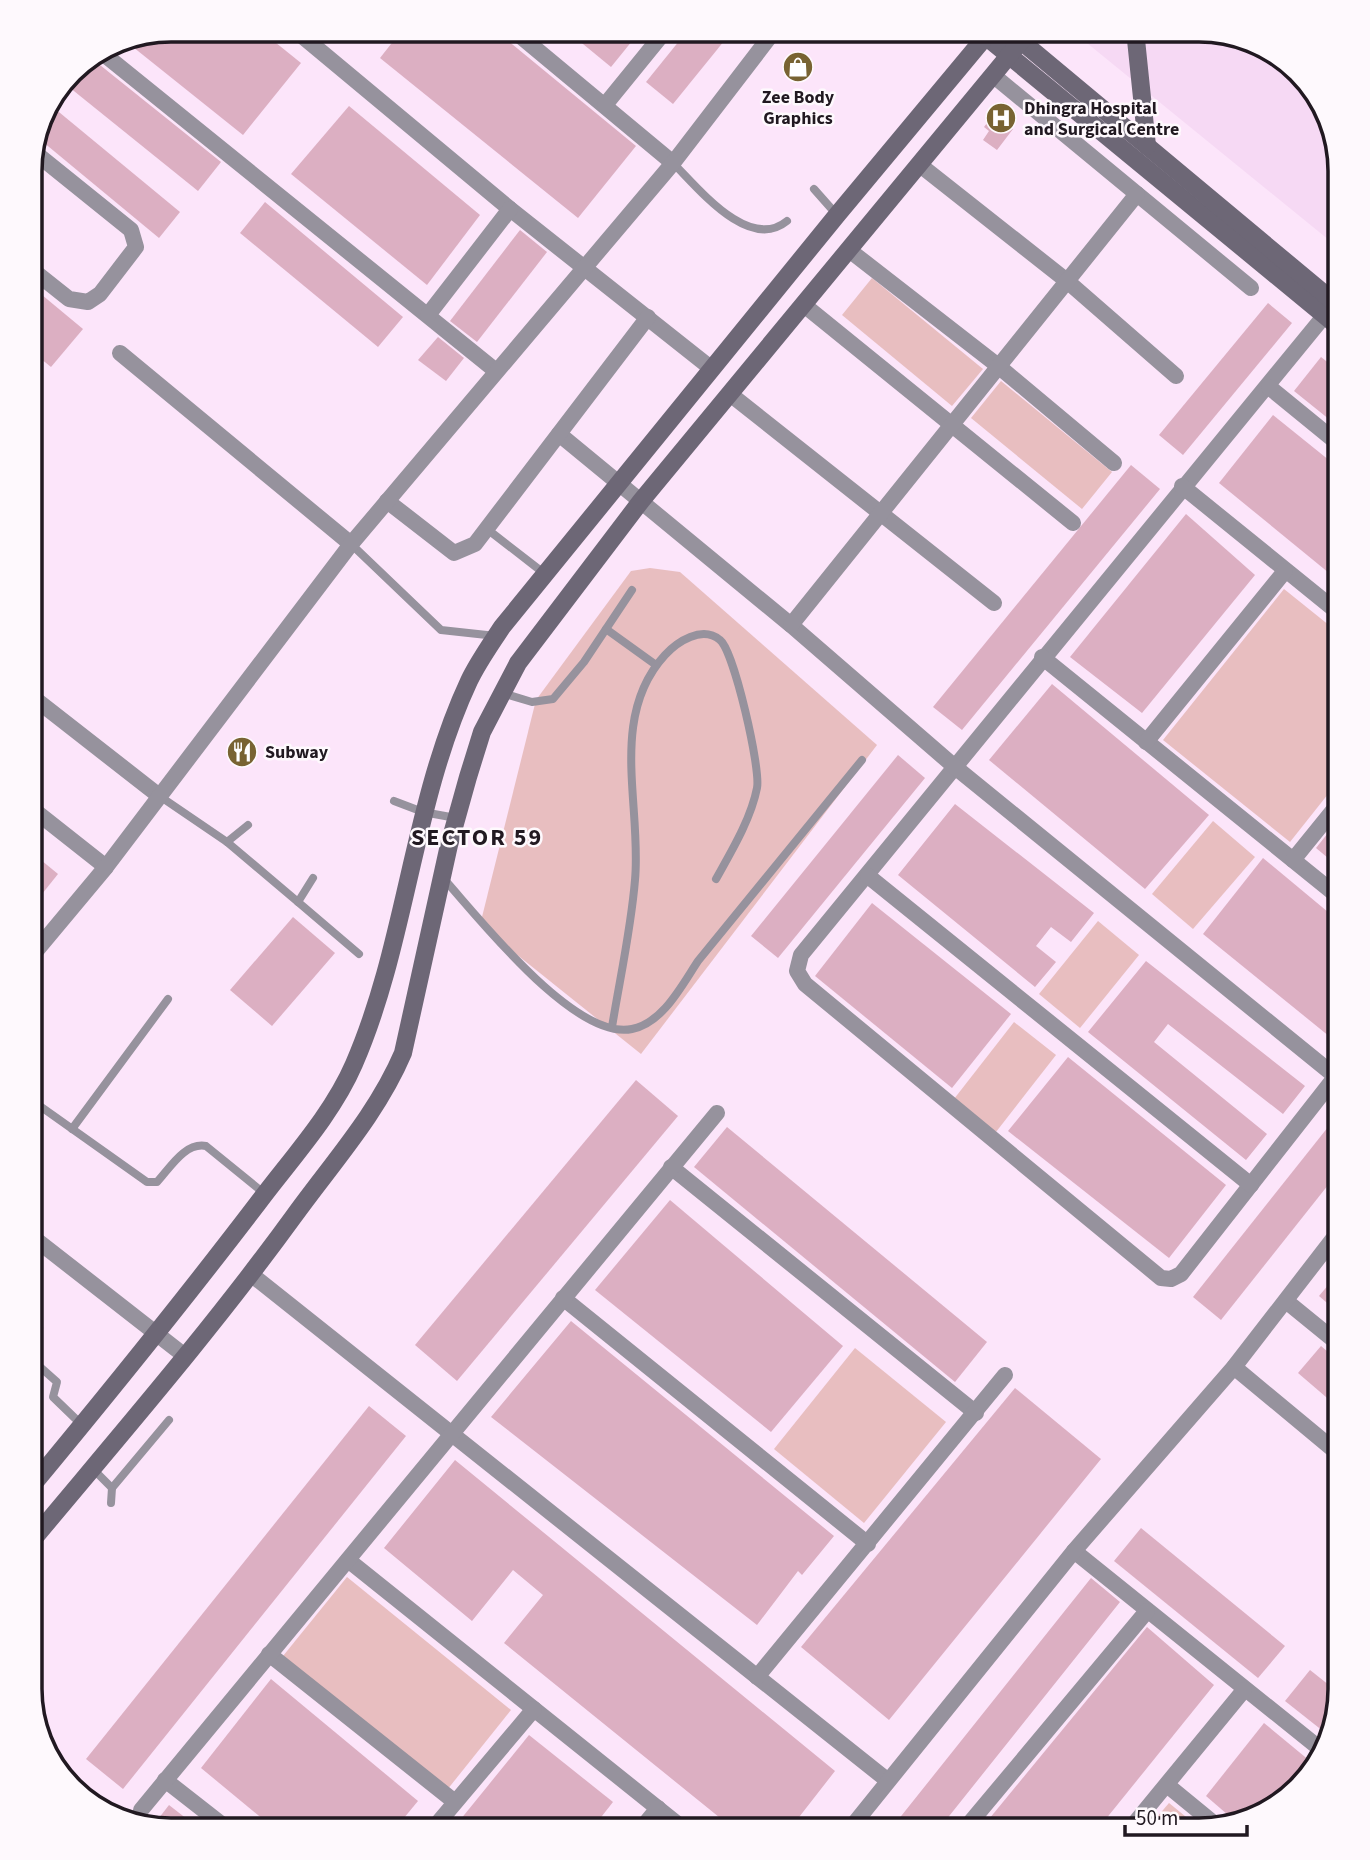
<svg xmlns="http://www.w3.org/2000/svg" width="1370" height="1860" font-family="'Source Sans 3',sans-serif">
  <rect width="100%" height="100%" fill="#fce5fa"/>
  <!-- built -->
  <polygon fill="#f6d9f4" points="1071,30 1208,30 1270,49 1321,100 1340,171 1340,249"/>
  <!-- green -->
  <g fill="#e8bec0">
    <polygon points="872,278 983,369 952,406 842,315"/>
    <polygon points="1001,381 1112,472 1082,509 971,418"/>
    <polygon points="650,568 680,572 877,745 641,1054 480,925 536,700 631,571"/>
    <polygon points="1284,589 1340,634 1340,779 1290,842 1163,740"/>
    <polygon points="1213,821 1255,857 1193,929 1152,894"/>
    <polygon points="1098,921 1139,955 1080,1028 1039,994"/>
    <polygon points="1014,1022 1056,1055 996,1132 954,1099"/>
    <polygon points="855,1348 946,1422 864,1523 774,1449"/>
    <polygon points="347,1577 511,1710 447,1790 283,1656"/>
    <polygon points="1169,1803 1202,1830 1146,1830"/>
  </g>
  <!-- building -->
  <g fill="#dcafc2">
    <polygon points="171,30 260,30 301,63 243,135 123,39"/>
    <polygon points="402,30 495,30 636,146 578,218 380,58"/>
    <polygon points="566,30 641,30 611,67"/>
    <polygon points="688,30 733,30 673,104 646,82"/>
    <polygon points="90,57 221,162 198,191 64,83 77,65"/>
    <polygon points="1003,102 1016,112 1007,125 1013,129 997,150 983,140 989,131 984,127"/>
    <polygon points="48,103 180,212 159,238 37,137"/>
    <polygon points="349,106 480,215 427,285 291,174"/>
    <polygon points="265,202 403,317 378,347 240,233"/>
    <polygon points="520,230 547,252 477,342 450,321"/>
    <polygon points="30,285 83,329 51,367 30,350"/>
    <polygon points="1268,303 1292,323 1183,455 1159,435"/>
    <polygon points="438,337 464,358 446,381 418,360"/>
    <polygon points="1321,357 1340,372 1340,428 1294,391"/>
    <polygon points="1273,415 1340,469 1340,582 1219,483"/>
    <polygon points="1131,465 1160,489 962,730 933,707"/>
    <polygon points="1186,514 1255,575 1142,713 1070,657"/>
    <polygon points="1052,684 1209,815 1145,889 989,760"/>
    <polygon points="898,755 925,778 778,958 751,936"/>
    <polygon points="955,804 1094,913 1071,942 1051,927 1036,946 1056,962 1035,987 898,875"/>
    <polygon points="1340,818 1340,868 1316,848"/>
    <polygon points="30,851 58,874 30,909"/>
    <polygon points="1263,858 1340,922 1340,1045 1203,934"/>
    <polygon points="872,903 1011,1014 952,1088 815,976"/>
    <polygon points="293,917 335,953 272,1026 230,990"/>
    <polygon points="1146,961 1305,1086 1283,1114 1168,1024 1154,1042 1267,1134 1246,1160 1088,1032"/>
    <polygon points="1068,1057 1226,1185 1169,1258 1008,1131"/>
    <polygon points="636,1080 678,1116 457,1381 415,1345"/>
    <polygon points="1340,1112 1340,1170 1221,1320 1193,1297"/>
    <polygon points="727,1127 987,1342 955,1382 694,1167"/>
    <polygon points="670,1200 843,1346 771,1432 595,1290"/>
    <polygon points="1340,1271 1340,1314 1319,1296"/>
    <polygon points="571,1321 834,1536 802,1575 798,1571 757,1625 491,1417"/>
    <polygon points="1321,1346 1340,1362 1340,1409 1298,1373"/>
    <polygon points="1015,1388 1101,1459 889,1720 801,1647"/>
    <polygon points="369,1406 406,1436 123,1789 86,1759"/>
    <polygon points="455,1460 835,1771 789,1830 735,1830 504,1643 543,1595 513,1570 472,1621 384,1548"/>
    <polygon points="1141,1528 1285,1646 1258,1678 1114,1561"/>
    <polygon points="1091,1578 1120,1602 1108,1617 938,1830 890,1830"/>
    <polygon points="1147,1627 1214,1685 1097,1830 980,1830"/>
    <polygon points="1310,1670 1339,1693 1328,1735 1285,1701"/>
    <polygon points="271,1679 418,1801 394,1830 276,1830 201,1768"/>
    <polygon points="1264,1723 1316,1766 1270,1811 1235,1821 1206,1796"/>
    <polygon points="529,1735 613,1802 591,1830 452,1830"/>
    <polygon points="169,1805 201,1830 152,1827"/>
  </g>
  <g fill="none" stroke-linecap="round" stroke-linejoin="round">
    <!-- lane -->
    <g stroke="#96929d" stroke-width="8">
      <path d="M673,163C699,189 749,252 787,221"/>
      <polyline points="814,189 837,215"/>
      <polyline points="487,529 545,574"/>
      <polyline points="351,544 441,630 496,636"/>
      <polyline points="606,629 656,665"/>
      <polyline points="502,693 532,702 553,699 584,662 632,590"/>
      <polyline points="158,795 227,842 298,902 313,878"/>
      <polyline points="394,801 423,812 456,818"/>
      <polyline points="227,842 248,825"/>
      <path d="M444,879C479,918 575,1041 632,1029C663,1023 682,985 698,961L862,760"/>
      <polyline points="298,902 359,954"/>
      <path d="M612,1027C620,978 631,929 635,880C642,806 608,717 665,655C677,642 702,625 720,640C734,651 761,769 757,788C751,819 731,852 716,879"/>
      <path d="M30,1099L147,1182H157C170,1168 185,1142 206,1146L265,1194"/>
      <polyline points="72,1129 168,999"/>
      <polyline points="30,1339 39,1328"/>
      <polyline points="30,1358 57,1382 53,1397 82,1425"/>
      <polyline points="92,1468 112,1488"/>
      <polyline points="111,1503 112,1488 169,1420"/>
    </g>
    <!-- street -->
    <g stroke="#96929d" stroke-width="16">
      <polyline points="295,30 510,209 712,369"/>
      <polyline points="513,30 673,163"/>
      <polyline points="100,51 496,371"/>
      <polyline points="994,76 1251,288"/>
      <polyline points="605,105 666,30"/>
      <polyline points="920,165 1067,281 1176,376"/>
      <polyline points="849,250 997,365 1114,463"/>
      <polyline points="30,268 69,299 88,302 100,294 136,247 131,230 33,151"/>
      <polyline points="804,305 1073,523"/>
      <polyline points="428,315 510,209"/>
      <polyline points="1325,315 801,955 797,971 805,984 1161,1278 1171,1279 1181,1274 1336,1076"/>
      <polyline points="120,353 351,544"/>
      <polyline points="1269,387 1340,445"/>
      <polyline points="730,394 994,603"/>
      <polyline points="559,434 791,625 955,767 1340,1080"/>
      <polyline points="1182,486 1340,614"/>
      <polyline points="387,501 454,553 475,544 648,317"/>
      <polyline points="791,625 1137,194"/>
      <polyline points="1042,657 1340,898"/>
      <polyline points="30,695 158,795"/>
      <polyline points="1146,742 1285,571"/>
      <polyline points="30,807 106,867"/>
      <polyline points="1293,860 1340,802"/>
      <polyline points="868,876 1251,1185"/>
      <polyline points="30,958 106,867 351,544 673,163 775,30"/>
      <polyline points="671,1167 976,1413"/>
      <polyline points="30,1235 185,1356"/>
      <polyline points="252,1275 887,1780"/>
      <polyline points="563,1298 868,1544"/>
      <polyline points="1286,1301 1340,1345"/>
      <polyline points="1234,1367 1340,1455"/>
      <polyline points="1074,1551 1324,1752"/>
      <polyline points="348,1560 685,1830"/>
      <polyline points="269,1654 455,1802"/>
      <polyline points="757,1677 1005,1375"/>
      <polyline points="165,1780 229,1830"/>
      <polyline points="1167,1785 1217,1826"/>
      <polyline points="141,1810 717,1113"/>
      <polyline points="432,1830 534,1709"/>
      <polyline points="640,1830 658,1808"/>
      <polyline points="849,1830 1074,1551 1234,1367 1340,1230"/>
      <polyline points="964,1830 1147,1611"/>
      <polyline points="1129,1830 1244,1690"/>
    </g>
    <!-- secondary -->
    <g stroke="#6d6776" stroke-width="18">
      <polyline points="978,30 1340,328"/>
      <polyline points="1008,30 1340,307"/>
      <polyline points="1135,30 1147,146"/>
      <path d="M30,1488C108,1394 184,1300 258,1203C290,1160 332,1115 354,1064C407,942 412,803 469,681C478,662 491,644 502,627L837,215L991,30"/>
      <path d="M30,1543C120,1435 212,1329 294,1216C333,1162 377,1114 403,1053L449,845L468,777L482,732L518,663L641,501L1030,30"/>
    </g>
  </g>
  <!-- icons -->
  <defs>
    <g id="shop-disc" transform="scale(1.575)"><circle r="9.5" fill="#786332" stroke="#fef9fd"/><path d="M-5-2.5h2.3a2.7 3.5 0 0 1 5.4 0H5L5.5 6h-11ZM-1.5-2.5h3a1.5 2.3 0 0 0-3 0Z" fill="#fff"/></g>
    <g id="hospital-disc" transform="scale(1.575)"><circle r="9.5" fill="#786332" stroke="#fef9fd"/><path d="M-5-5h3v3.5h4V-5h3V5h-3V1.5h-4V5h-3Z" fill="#fff"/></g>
    <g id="restaurant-disc" transform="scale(1.575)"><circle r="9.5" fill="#786332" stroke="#fef9fd"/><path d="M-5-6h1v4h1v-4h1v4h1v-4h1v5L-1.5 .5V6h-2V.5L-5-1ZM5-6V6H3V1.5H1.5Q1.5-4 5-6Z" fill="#fff"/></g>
  </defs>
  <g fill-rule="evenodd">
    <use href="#shop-disc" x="798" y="67"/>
    <use href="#hospital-disc" x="1001" y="118"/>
    <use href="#restaurant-disc" x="242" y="752"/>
  </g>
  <g text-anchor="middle" stroke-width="5" stroke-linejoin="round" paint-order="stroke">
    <!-- poi labels -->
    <g font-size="18" font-weight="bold" fill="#211921" stroke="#fef9fd" text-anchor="start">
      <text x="798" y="103" text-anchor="middle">Zee Body<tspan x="798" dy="21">Graphics</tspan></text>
      <text x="1024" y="114">Dhingra Hospital<tspan x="1024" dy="21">and Surgical Centre</tspan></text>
      <text x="265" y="758">Subway</text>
    </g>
    <!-- district labels -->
    <g font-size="24" font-weight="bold" letter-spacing="2" fill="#211921" stroke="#fef9fd">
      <text x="477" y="845">SECTOR 59</text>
    </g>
  </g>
  <!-- crop -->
  <path d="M0 0H1370V1860H0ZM171 42H1199A129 129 0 0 1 1328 171V1689A129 129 0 0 1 1199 1818H171A129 129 0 0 1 42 1689V171A129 129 0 0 1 171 42Z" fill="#fef9fd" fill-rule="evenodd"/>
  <path fill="none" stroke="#211921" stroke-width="3.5" d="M171 42H1199A129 129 0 0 1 1328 171V1689A129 129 0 0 1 1199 1818H171A129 129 0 0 1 42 1689V171A129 129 0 0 1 171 42Z"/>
  <!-- scale -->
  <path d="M1125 1825v10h122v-10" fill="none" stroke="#211921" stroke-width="3.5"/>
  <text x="1136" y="1825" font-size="21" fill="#211921" stroke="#fef9fd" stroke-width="5" paint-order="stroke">50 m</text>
</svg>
